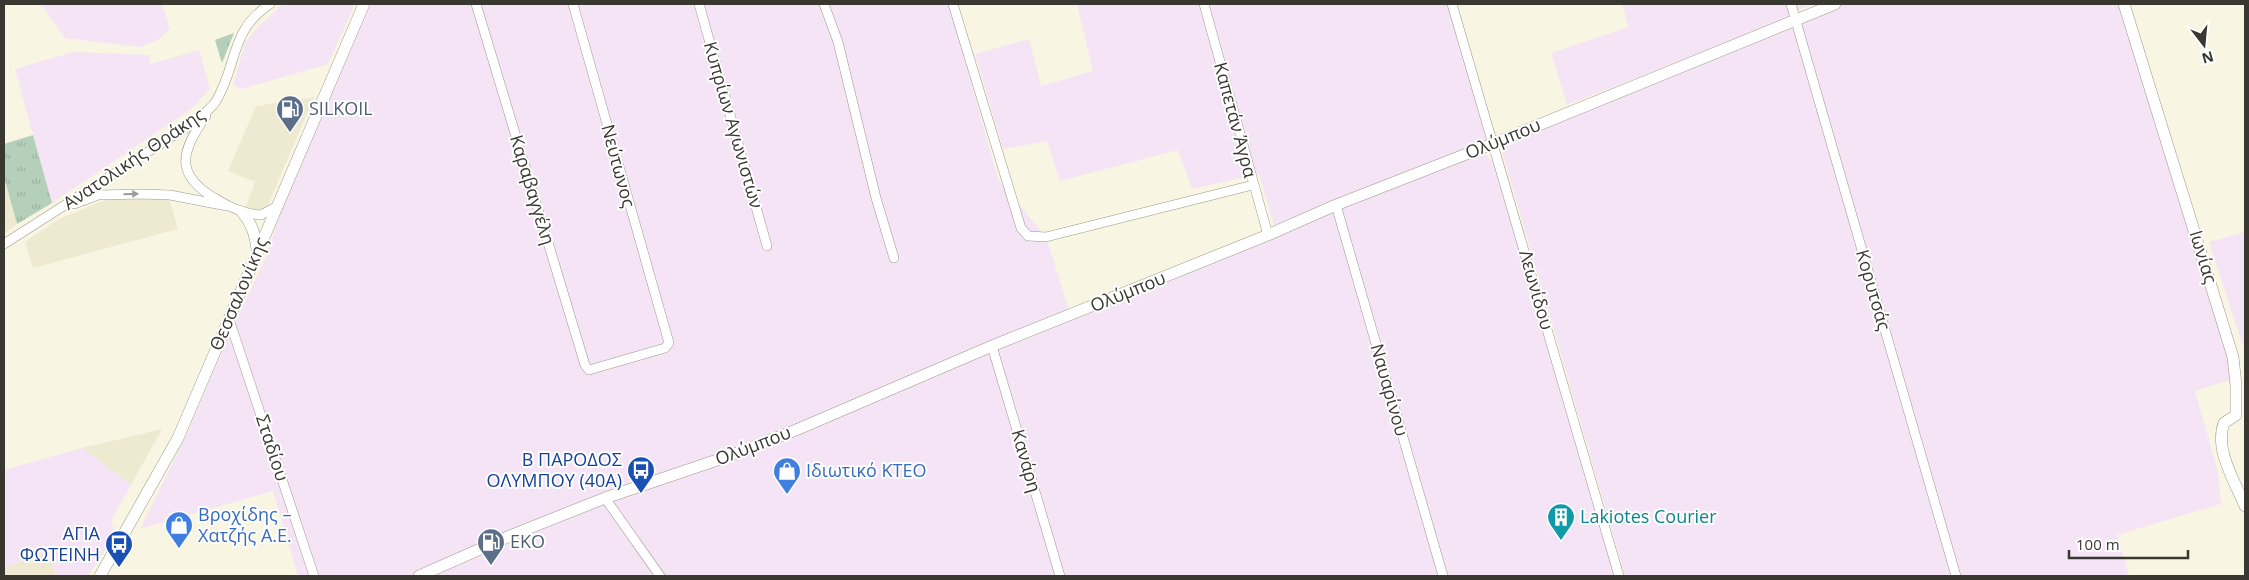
<svg xmlns="http://www.w3.org/2000/svg" width="2249" height="580" font-family="'Open Sans',sans-serif">
  <defs>
    <pattern id="grass-tufts" width="24" height="20" patternUnits="userSpaceOnUse" patternTransform="scale(1.25)"><rect width="24" height="20" fill="#b4cfba"/><path d="M3 7l-1-3M5 7V3M7 7l1-3M15 17l-1-3M17 17v-4M19 17l1-3" fill="none" stroke="#9cb2a0"/></pattern>
  </defs>
  <rect width="100%" height="100%" fill="#f8f5e3"/>
  <!-- built -->
  <g fill="#eeead1">
    <polygon points="314,97 268,205 262,209 254,210 246,207 255,182 228,171 256,106"/>
    <polygon points="4,177 17,224 4,234"/>
    <polygon points="110,198 169,199 178,229 33,268 25,242 57,220"/>
    <polygon points="162,429 131,485 82,448"/>
    <polygon points="48,552 56,576 4,576 4,568"/>
  </g>
  <!-- industrial -->
  <g fill="#f5e4f5">
    <polygon points="41,4 162,4 170,29 158,40 140,47 65,38"/>
    <polygon points="283,4 353,4 354,6 328,64 241,89 233,85 245,43 258,27"/>
    <polygon points="370,4 949,4 998,179 1046,237 1070,313 1336,205 1445,576 298,576 273,491 140,529 186,436 226,342 267,255 282,206"/>
    <polygon points="1077,4 1447,4 1489,140 1274,226 1259,174 1192,189 1178,150 1060,181 1047,141 1003,149 975,54 1029,39 1041,86 1093,71"/>
    <polygon points="1622,4 1814,4 1792,12 1793,16 1567,105 1551,53 1629,27"/>
    <polygon points="1843,4 2121,4 2230,359 2231,373 2229,380 2195,391 2218,472 2221,504 2117,535 2129,576 1625,576 1502,151 1503,145 1507,141"/>
    <polygon points="199,50 210,89 191,109 52,203 15,69 73,52 149,55 151,64"/>
    <polygon points="1476,153 1485,154 1494,162 1615,576 1448,576 1341,209 1345,204"/>
    <polygon points="2245,232 2245,353 2209,242"/>
    <polygon points="82,448 131,485 111,520 115,534 88,576 56,576 48,552 4,568 4,470"/>
  </g>
  <!-- grass -->
  <g fill="url(#grass-tufts)">
    <polygon points="234,33 222,63 215,40"/>
    <polygon points="33,135 52,203 17,224 4,177 4,144"/>
  </g>
  <g fill="none" stroke-linecap="round" stroke-linejoin="round">
    <!-- street casing -->
    <g stroke="#9c9989" stroke-width="10">
      <g id="street">
        <polyline points="476,4 585,365 589,370 665,348 669,343 573,4"/>
        <polyline points="699,4 767,246"/>
        <polyline points="824,4 838,42 876,198 894,258"/>
        <polyline points="953,4 1021,228 1028,236 1046,237 1253,185"/>
        <polyline points="1204,4 1268,235"/>
        <polyline points="1452,4 1619,576"/>
        <polyline points="1791,4 1956,576"/>
        <path d="M206,116C180,152 174,176 218,200C231,208 246,214 261,215L276,207"/>
        <polyline points="74,204 98,195 142,194 170,195 227,206"/>
        <polyline points="1336,205 1443,576"/>
        <path d="M4,244L190,125C198,118 211,110 216,101C238,65 229,31 270,4"/>
        <polyline points="229,319 314,576"/>
        <polyline points="992,346 1060,576"/>
        <polyline points="605,498 660,576"/>
      </g>
    </g>
    <!-- secondary casing -->
    <g stroke="#9c9989" stroke-width="12">
      <g id="secondary">
        <path d="M2124,4L2233,357L2236,385V415L2224,423C2214,449 2235,482 2245,506"/>
        <path d="M242,212C252,224 255,234 257,249"/>
        <polyline points="100,576 178,438 364,4"/>
        <polyline points="419,576 512,535 605,498 732,455 796,430 992,346 1268,235 1336,205 1492,144 1835,4"/>
      </g>
    </g>
    <!-- street -->
    <use href="#street" stroke="#fff" stroke-width="9"/>
    <!-- secondary -->
    <use href="#secondary" stroke="#fff" stroke-width="11"/>
  </g>
  <!-- one-way arrows -->
  <defs><path id="oneway-solid" d="M-6-.8H1V-3.2L6.5 0L1 3.2V.8H-6Z" transform="scale(1.25)"/></defs>
  <use fill="#9c9b98" href="#oneway-solid" transform="translate(131 194) rotate(-1)"/>
  <!-- icons -->
  <defs>
    <g id="fuel-pin" transform="scale(1.4375)"><path d="M0 17L-7.5 6A9.5 9.5 0 1 1 7.5 6Z" fill="#5c6f8a" stroke="#fff"/><path d="M-5.5-6h7V0h2V4h1.3V-2.5L3-4.5l.8-.8L6-3V5H2.5V1h-1V6h-7ZM-4.2-4.7v3.2H.2V-4.7Z" fill="#fff"/></g>
    <g id="bus-pin" transform="scale(1.4375)"><path d="M0 17L-7.5 6A9.5 9.5 0 1 1 7.5 6Z" fill="#1a4fb4" stroke="#fff"/><path d="M-5-6H5V4H4V6H2V4H-2V6H-4V4H-5ZM-3.5-4V0h7V-4ZM-3.5 1.2v1.5H-2V1.2ZM2 1.2v1.5H3.5V1.2Z" fill="#fff"/></g>
    <g id="shop-pin" transform="scale(1.4375)"><path d="M0 17L-7.5 6A9.5 9.5 0 1 1 7.5 6Z" fill="#3f7fe0" stroke="#fff"/><path d="M-5-2.5h2.3a2.7 3.5 0 0 1 5.4 0H5L5.5 6h-11ZM-1.5-2.5h3a1.5 2.3 0 0 0-3 0Z" fill="#fff"/></g>
    <g id="building-pin" transform="scale(1.4375)"><path d="M0 17L-7.5 6A9.5 9.5 0 1 1 7.5 6Z" fill="#0f9aa8" stroke="#fff"/><path d="M-4-6H4V6H1V3H-1V6H-4ZM-2.5-4.3h1.7v1.8h-1.7ZM.8-4.3h1.7v1.8H.8ZM-2.5-1h1.7V.8h-1.7ZM.8-1h1.7V.8H.8Z" fill="#fff"/></g>
  </defs>
  <g fill-rule="evenodd">
    <use href="#fuel-pin" x="290" y="109"/>
    <use href="#bus-pin" x="641" y="470"/>
    <use href="#shop-pin" x="787" y="471"/>
    <use href="#building-pin" x="1561" y="517"/>
    <use href="#shop-pin" x="179" y="525"/>
    <use href="#fuel-pin" x="491" y="542"/>
    <use href="#bus-pin" x="119" y="544"/>
  </g>
  <g text-anchor="middle" stroke-width="4" stroke-linejoin="round" paint-order="stroke">
    <!-- service labels -->
    <g font-size="18" fill="#4e5e75" stroke="#fff" text-anchor="start">
      <text x="309" y="115">SILKOIL</text>
      <text x="510" y="548">EKO</text>
    </g>
    <!-- street labels -->
    <g font-size="18" fill="#383730" stroke="#fff">
      <text transform="translate(1235 120) rotate(75)" y="6">Καπετάν Άγρα</text>
      <text transform="translate(733 125) rotate(74)" y="6">Κυπρίων Αγωνιστών</text>
      <text transform="translate(1503 139) rotate(-22)" y="6">Ολύμπου</text>
      <text transform="translate(134 159) rotate(-34)" y="6">Ανατολικής Θράκης</text>
      <text transform="translate(618 166) rotate(75)" y="6">Νεύτωνος</text>
      <text transform="translate(532 190) rotate(73)" y="6">Καραβαγγέλη</text>
      <text transform="translate(2203 257) rotate(73)" y="6">Ιωνίας</text>
      <text transform="translate(1536 290) rotate(74)" y="6">Λεωνίδου</text>
      <text transform="translate(1873 290) rotate(74)" y="6">Κορυτσάς</text>
      <text transform="translate(1128 292) rotate(-22)" y="6">Ολύμπου</text>
      <text transform="translate(239 294) rotate(-67)" y="6">Θεσσαλονίκης</text>
      <text transform="translate(1389 390) rotate(74)" y="6">Ναυαρίνου</text>
      <text transform="translate(753 446) rotate(-21)" y="6">Ολύμπου</text>
      <text transform="translate(272 448) rotate(72)" y="6">Σταδίου</text>
      <text transform="translate(1026 461) rotate(74)" y="6">Κανάρη</text>
    </g>
    <!-- transit labels -->
    <g font-size="18" fill="#164399" stroke="#fff" text-anchor="end">
      <text x="622" y="466">Β ΠΑΡΟΔΟΣ<tspan x="622" dy="21">ΟΛΥΜΠΟΥ (40Α)</tspan></text>
      <text x="100" y="540">ΑΓΙΑ<tspan x="100" dy="21">ΦΩΤΕΙΝΗ</tspan></text>
    </g>
    <!-- shop labels -->
    <g font-size="18" fill="#366cbe" stroke="#fff" text-anchor="start">
      <text x="806" y="477">Ιδιωτικό ΚΤΕΟ</text>
      <text x="198" y="521">Βροχίδης –<tspan x="198" dy="21">Χατζής Α.Ε.</tspan></text>
    </g>
    <!-- culture labels -->
    <g font-size="18" fill="#0d838f" stroke="#fff" text-anchor="start">
      <text x="1580" y="523">Lakiotes Courier</text>
    </g>
  </g>
  <!-- border -->
  <rect width="2249" height="580" fill="none" stroke="#383730" stroke-width="10"/>
  <!-- north arrow -->
  <g transform="translate(2204 45) rotate(164)" stroke="#ffffff" stroke-width="4" paint-order="stroke">
  <path d="M0-4L9 19L0 12L-9 19Z" fill="#383730"/>
  <text y="-8" font-size="14" font-weight="bold" text-anchor="middle" fill="#383730">N</text>
  </g>
  <!-- scale -->
  <path d="M2069 550v8h119v-8" fill="none" stroke="#383730" stroke-width="2.5"/>
  <text x="2076" y="550" font-size="15" fill="#383730" stroke="#ffffff" stroke-width="4" paint-order="stroke">100 m</text>
</svg>
